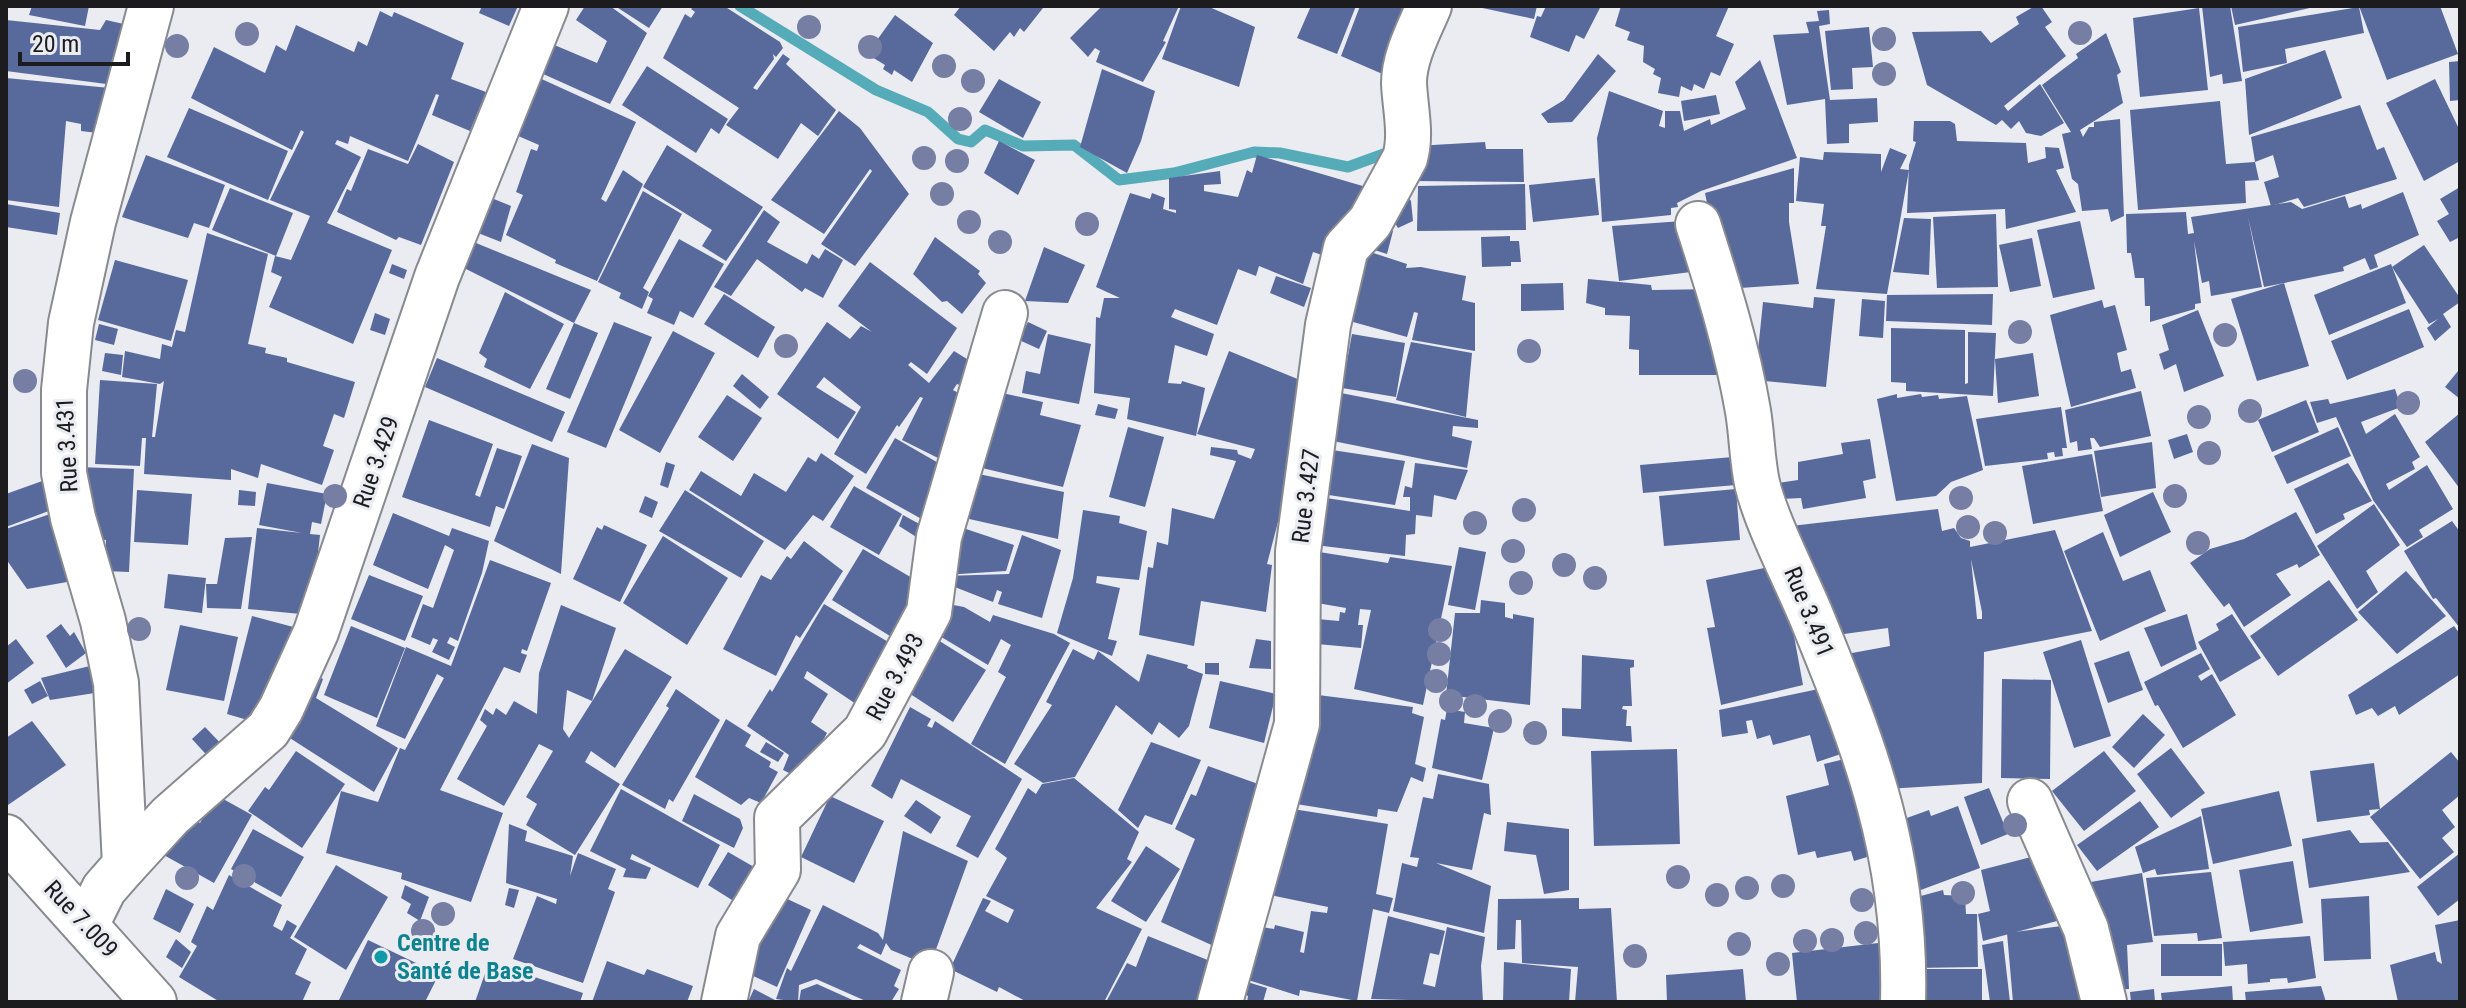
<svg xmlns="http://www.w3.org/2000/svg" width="2466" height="1008" font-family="'Roboto Condensed',sans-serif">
  <rect width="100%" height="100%" fill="#eaecf2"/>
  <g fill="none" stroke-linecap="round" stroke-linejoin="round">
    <!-- stream -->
    <polyline stroke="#56abb8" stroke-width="11" points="740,6 876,90 928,112 958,139 971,142 985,130 1023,146 1074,145 1119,180 1174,173 1254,152 1280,153 1348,167 1392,151"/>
  </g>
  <!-- building -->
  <g fill="#58699c" fill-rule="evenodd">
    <polygon points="32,6 89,6 85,26 29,15"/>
    <polygon points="482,6 518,6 509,26 479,13"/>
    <polygon points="585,6 610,6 647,33 610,104 541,73 552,44 597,63 607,41 576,20"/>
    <polygon points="615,6 663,6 649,28"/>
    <polygon points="694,6 724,6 780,42 783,48 776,57 773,54 774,59 753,88 757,90 783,54 790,59 786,64 836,110 818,136 801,123 778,159 726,125 739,108 663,58 685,14 691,18 695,12 691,9"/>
    <polygon points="961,6 1041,6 1043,8 1024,32 1020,28 1014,37 1010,32 994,51 954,15"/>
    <polygon points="1102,6 1179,6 1163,41 1166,42 1143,82 1096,62 1100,51 1095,48 1088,57 1070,38"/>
    <polygon points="1181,6 1207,6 1255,27 1239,87 1162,59"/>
    <polygon points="1311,6 1356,6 1337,54 1297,38"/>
    <polygon points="1360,6 1396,6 1421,16 1394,79 1341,56"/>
    <polygon points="1473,6 1537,6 1534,19"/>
    <polygon points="1546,6 1601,6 1584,39 1576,35 1569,52 1530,37 1537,16 1541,17"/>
    <polygon points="1621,6 1729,6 1716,36 1734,44 1720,76 1711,72 1704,89 1694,84 1692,91 1681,86 1679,97 1658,93 1661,78 1653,74 1655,69 1643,62 1644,46 1627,40 1630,32 1615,26"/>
    <polygon points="2035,6 2041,6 2052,22 2045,27 2066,56 2004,106 2008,111 2040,84 2064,123 2041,136 2026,133 2019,121 2011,129 2002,120 1996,125 1927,85 1912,32 1981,31 1991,43 2019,24 2016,17"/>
    <polygon points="2202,6 2230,6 2242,81 2223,84 2222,74 2210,77"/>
    <polygon points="2231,6 2314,6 2314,7 2235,25"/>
    <polygon points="2359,6 2440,6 2458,54 2387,80"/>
    <polygon points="2359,7 2364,33 2285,49 2287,63 2243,72 2238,27"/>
    <polygon points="2199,8 2208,90 2140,97 2133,18"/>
    <polygon points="1829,10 1830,24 1819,26 1830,100 1877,98 1878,122 1849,124 1849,143 1827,144 1825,99 1787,105 1773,35 1809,33 1806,22 1819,21 1817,11"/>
    <polygon points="380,11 392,17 394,12 464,43 451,79 486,92 470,131 432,115 439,95 436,94 408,161 350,136 348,144 337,140 335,144 361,157 327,223 392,250 353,344 269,307 282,277 271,272 275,256 291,260 310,216 270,200 304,132 301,130 292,150 191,98 214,47 265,73 276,45 286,51 296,25 354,52 358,41 367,46"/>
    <polygon points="895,15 933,43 912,82 894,70 892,75 883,69 885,65 867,54"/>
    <polygon points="6,20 100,30 106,20 128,25 114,85 6,71"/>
    <polygon points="1869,27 1873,67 1852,68 1853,89 1831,90 1825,31"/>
    <polygon points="2106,33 2121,72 2117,75 2123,103 2080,130 2083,137 2089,127 2094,127 2094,122 2120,119 2124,216 2111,222 2108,209 2082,211 2078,184 2072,179 2062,134 2071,132 2042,85 2078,58 2076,54"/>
    <polygon points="2325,50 2342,98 2249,135 2245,79"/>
    <polygon points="1598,54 1616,71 1572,122 1548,123 1541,114 1564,100"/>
    <polygon points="1760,60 1797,158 1701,191 1677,203 1678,207 1671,208 1671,215 1602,222 1597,138 1609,91 1663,111 1659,126 1665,128 1665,111 1680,111 1684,131 1710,119 1711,125 1746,109 1735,82"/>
    <polygon points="2460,61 2460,100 2450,101 2449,62"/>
    <polygon points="647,66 728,119 719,134 711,128 696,153 622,105"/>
    <polygon points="1102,69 1155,91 1141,141 1127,173 1080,147"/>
    <polygon points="535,76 636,122 601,199 606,202 623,170 643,184 597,281 555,263 556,260 506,235 523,195 516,192 531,149 537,151 539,145 509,132"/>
    <polygon points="6,78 110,88 106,134 81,131 81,124 66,121 59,207 6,200"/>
    <polygon points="999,79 1041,102 1023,138 979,112"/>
    <polygon points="2435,79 2460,131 2460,161 2424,181 2386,103"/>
    <polygon points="1716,95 1720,114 1684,121 1681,101"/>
    <polygon points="2220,101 2226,164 2255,162 2251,137 2360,105 2377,150 2384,147 2397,179 2304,207 2298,198 2271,206 2264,182 2279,177 2273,155 2255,162 2259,180 2245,181 2246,203 2138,210 2130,110"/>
    <polygon points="189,108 288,151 268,200 167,157"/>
    <polygon points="839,111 860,128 909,194 855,266 821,244 872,171 870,169 824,234 771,200"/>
    <polygon points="1914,121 1950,121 1955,124 1957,141 2026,143 2028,163 2046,158 2045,147 2059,148 2064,168 2056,170 2076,212 2006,229 2005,209 1907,213 1909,165 1916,142 1913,141"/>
    <polygon points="999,141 1035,160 1018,195 984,173"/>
    <polygon points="1485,142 1486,149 1523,149 1524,182 1412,181 1415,146"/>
    <polygon points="418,144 454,162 421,245 399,237 396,240 337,212 347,189 351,191 368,149 408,164"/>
    <polygon points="667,145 763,207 726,261 702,246 712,230 643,187"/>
    <polygon points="1890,148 1907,155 1900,169 1909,170 1887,294 1816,289 1826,226 1821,226 1824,204 1796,201 1800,157 1823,160 1824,152 1881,154 1881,172"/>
    <polygon points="146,155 225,185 209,228 194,223 188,238 122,217"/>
    <polygon points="1257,155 1366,187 1365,221 1347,213 1331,258 1313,252 1303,284 1259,266 1256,276 1238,269 1217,325 1175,309 1171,317 1214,334 1207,356 1175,345 1168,383 1181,384 1182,381 1205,388 1196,436 1127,419 1130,398 1094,393 1096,317 1100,318 1104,298 1120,298 1096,287 1130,193 1150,199 1152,193 1165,198 1163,209 1176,213 1176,210 1169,209 1169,178 1220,171 1221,184 1204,185 1204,191 1238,197 1247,170 1252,173"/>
    <polygon points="1794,168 1794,203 1789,203 1789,222 1799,284 1740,288 1739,274 1727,275 1714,239 1705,193"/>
    <polygon points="1595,178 1599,215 1533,222 1529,185"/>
    <polygon points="1525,184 1526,230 1417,231 1418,186"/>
    <polygon points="1400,186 1411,201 1413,221 1398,228 1382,202"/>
    <polygon points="2460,187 2460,237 2450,242 2437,221 2449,214 2440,199"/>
    <polygon points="230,188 293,213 276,256 212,230"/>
    <polygon points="643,191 682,214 643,288 649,292 642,309 619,298 621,293 598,282"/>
    <polygon points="2403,192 2419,235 2374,255 2378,267 2370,270 2365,258 2343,267 2344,271 2264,287 2248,217 2262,287 2211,296 2209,281 2202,283 2194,241 2201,303 2195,304 2195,309 2150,322 2150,306 2145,306 2144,278 2135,278 2131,253 2127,253 2126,214 2186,212 2188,234 2194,233 2191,217 2291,202 2302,209 2345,196 2349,208 2361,204 2362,209"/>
    <polygon points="484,195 511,206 501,242 478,233"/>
    <polygon points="6,204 60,213 57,235 6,227"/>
    <polygon points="764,210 780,222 767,242 807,264 812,254 819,259 825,249 843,260 823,298 805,288 802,292 757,259 731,296 714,287"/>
    <polygon points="1996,214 1998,287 1937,288 1933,217"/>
    <polygon points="1904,218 1931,219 1929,275 1893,272"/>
    <polygon points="1683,221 1691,272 1619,281 1612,226"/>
    <polygon points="2080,221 2095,289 2053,298 2037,230"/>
    <polygon points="1383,226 1393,231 1387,254 1365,247"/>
    <polygon points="207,233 268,254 248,344 266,348 265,353 287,358 287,362 355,382 344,418 334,414 323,446 334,450 322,485 261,464 258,478 231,469 231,480 144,474 146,438 142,438 140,466 95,464 100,380 157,384 152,437 155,437 164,381 160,384 122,377 125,351 160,359 162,344 172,347 176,330 185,332"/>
    <polygon points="1510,236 1510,241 1519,241 1521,262 1511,262 1511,266 1482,267 1481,237"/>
    <polygon points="935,237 980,271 978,274 986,283 962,314 947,301 942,302 913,274"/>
    <polygon points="2032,238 2041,286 2010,292 1999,245"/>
    <polygon points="679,239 724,264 693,318 680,311 674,325 647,313 653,299 648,296"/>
    <polygon points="476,243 591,290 574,323 462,267"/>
    <polygon points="2424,245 2460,298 2460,302 2443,314 2451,327 2435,341 2427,328 2438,319 2429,324 2392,267"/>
    <polygon points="1352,246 1407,264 1406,268 1421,267 1466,276 1462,300 1475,303 1475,351 1412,340 1418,313 1414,312 1407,337 1346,320"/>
    <polygon points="1044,247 1085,265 1068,303 1025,301"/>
    <polygon points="115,260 188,280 171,341 98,320"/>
    <polygon points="870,262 957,328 927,374 911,362 908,365 929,383 954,351 975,364 962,386 957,384 953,390 987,409 964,471 902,440 923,398 920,397 899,427 897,425 866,474 834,454 861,407 824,377 816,387 856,412 838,439 777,394 827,322 850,339 861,326 872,332 838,306"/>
    <polygon points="392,264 407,270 404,279 389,273"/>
    <polygon points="2391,264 2406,303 2329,335 2314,295"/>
    <polygon points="1276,276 1311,288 1304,307 1270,293"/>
    <polygon points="1588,279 1651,285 1652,290 1717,289 1717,375 1639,375 1639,350 1629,349 1630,316 1605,315 1605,308 1586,303"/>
    <polygon points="1563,283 1564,310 1521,311 1521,284"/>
    <polygon points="2284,283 2309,366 2257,381 2231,299"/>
    <polygon points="505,292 564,324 530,389 484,367 487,359 479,353"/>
    <polygon points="724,294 775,327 758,358 704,324"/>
    <polygon points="1993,294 1992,325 1886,321 1887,295"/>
    <polygon points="1814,297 1835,299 1826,387 1755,380 1763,302 1813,308"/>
    <polygon points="1862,299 1885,301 1883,338 1859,336"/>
    <polygon points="2102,300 2104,308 2115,305 2127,350 2117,353 2121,372 2131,369 2136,388 2071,407 2050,315"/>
    <polygon points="2409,309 2424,347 2347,380 2331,341"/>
    <polygon points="2198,310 2224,376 2184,392 2176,364 2164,370 2159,354 2169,350 2162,325"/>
    <polygon points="375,313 390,319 385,335 370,330"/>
    <polygon points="614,322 652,337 606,448 567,432"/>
    <polygon points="1028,322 1047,331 1039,349 1019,340"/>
    <polygon points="574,323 598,333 570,399 546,389"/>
    <polygon points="99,324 118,329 114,345 95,340"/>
    <polygon points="1891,328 1965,330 1965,384 1968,383 1968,332 1996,333 1993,396 1906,391 1906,383 1891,382"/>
    <polygon points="673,331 715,353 660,453 619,430"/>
    <polygon points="1048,334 1091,344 1079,404 1022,393 1026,371 1040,374"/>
    <polygon points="1352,334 1405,343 1396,397 1342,388"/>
    <polygon points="1411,342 1472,353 1466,417 1396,400"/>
    <polygon points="1229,351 1300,380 1294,461 1267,564 1272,565 1266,612 1201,601 1194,646 1139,635 1148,567 1153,568 1157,542 1168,545 1172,508 1214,519 1236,461 1210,455 1211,447 1237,450 1238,454 1251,459 1255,449 1197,434"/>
    <polygon points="105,353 123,355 121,375 102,371"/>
    <polygon points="2033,353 2039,396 1998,403 1995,359"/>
    <polygon points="437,358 565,412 552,442 425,387"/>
    <polygon points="2458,371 2460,373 2460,399 2445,387"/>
    <polygon points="742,374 769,397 760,409 733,386"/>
    <polygon points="2395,389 2401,407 2361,422 2366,434 2395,414 2420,457 2412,462 2415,469 2386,484 2389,490 2427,465 2453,509 2419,530 2423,537 2407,547 2373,500 2336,417 2317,423 2310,402 2328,399 2330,404"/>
    <polygon points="993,391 1043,402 1040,415 1081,425 1063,487 982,468"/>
    <polygon points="2141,391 2151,436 2100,447 2094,438 2090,438 2092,449 2078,451 2077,441 2070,443 2065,410"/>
    <polygon points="1341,393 1478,420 1478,428 1453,426 1452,436 1472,441 1467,468 1333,441"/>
    <polygon points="1897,394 1897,398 1921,394 1922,397 1938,395 1939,399 1967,396 1983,470 1951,482 1936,496 1896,501 1877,399"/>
    <polygon points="727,395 762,418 733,461 698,437"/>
    <polygon points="2306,400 2319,432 2272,452 2258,420"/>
    <polygon points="1098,404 1118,409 1115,419 1095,415"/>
    <polygon points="2061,407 2067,448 2062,448 2063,456 2055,457 2054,452 2047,453 2048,459 1985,466 1976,419"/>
    <polygon points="2460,413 2460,489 2425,442"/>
    <polygon points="429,420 493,444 475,495 480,497 497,448 522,456 504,509 496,506 490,527 402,497"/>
    <polygon points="1128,427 1164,437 1145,507 1109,497"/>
    <polygon points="2338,427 2351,456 2287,484 2274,456"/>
    <polygon points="2187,434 2193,452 2174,459 2168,440"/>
    <polygon points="895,438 954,472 927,522 866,488"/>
    <polygon points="1870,439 1876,478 1863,481 1866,498 1803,509 1801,498 1781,499 1778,483 1798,480 1798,462 1843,454 1841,443"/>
    <polygon points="2152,442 2156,488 2101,497 2094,451"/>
    <polygon points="532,444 569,458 561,574 494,541"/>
    <polygon points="1332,450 1405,461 1395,505 1322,494"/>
    <polygon points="821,453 854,476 823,521 813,515 785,550 689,490 701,471 741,496 754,473 786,492 808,457 816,462"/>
    <polygon points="2092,454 2103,511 2033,524 2022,466"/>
    <polygon points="1733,457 1736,485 1643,493 1640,465"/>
    <polygon points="666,462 675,465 668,488 660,485"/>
    <polygon points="1415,463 1468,470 1456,500 1434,495 1432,517 1416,515 1415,534 1406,535 1405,556 1315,545 1320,497 1410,511 1410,497 1403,497 1405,486 1412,488"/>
    <polygon points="2348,463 2372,501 2343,514 2345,519 2316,534 2294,489"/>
    <polygon points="77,467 134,469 129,572 105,571 106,540 85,539"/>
    <polygon points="969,472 1064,492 1058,539 956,516"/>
    <polygon points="45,480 54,509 6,527 6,494"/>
    <polygon points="267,483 327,494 321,524 312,522 310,534 320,535 311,615 248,609 257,528 302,533 259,525"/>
    <polygon points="854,486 902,514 879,555 830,527"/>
    <polygon points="1736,489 1740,540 1664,546 1659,496"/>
    <polygon points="137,490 192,494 188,545 134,542"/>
    <polygon points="239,490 256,492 255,506 238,505"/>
    <polygon points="685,490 764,541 741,578 659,531"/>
    <polygon points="2153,492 2171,532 2120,557 2104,515"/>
    <polygon points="645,496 658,502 652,518 639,512"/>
    <polygon points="2374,504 2400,545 2366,571 2378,592 2357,609 2317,546"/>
    <path d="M1938,509L1942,531L1954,528L1961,538L1970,541V547L2055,530L2092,631L1984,652L1982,783L1887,789L1836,656L1890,646L1888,628L1822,637L1791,526ZM1971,559L1982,612V619H1977Z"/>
    <polygon points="1083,510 1120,516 1119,523 1147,531 1139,580 1097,576 1096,583 1120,588 1108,639 1117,641 1112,656 1057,633 1073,578"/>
    <polygon points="56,512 73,581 27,589 6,559 6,529"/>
    <polygon points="2296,512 2320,555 2299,568 2297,564 2276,574 2291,595 2244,627 2229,603 2224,607 2190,563 2210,549 2244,539"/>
    <polygon points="393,513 449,536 452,528 489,541 482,573 458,641 450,637 447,643 455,647 449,660 432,652 438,640 433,638 430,645 411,637 423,604 433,608 454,550 445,545 428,589 373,565"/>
    <polygon points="903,515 923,526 918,538 899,526"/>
    <polygon points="2452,521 2460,532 2460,628 2436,598 2433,599 2404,551"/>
    <polygon points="604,525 647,545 620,602 573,579 597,527 602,530"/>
    <polygon points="960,527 1014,545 1006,571 944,575"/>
    <polygon points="2103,532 2123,581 2150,570 2166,611 2100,641 2064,551"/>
    <polygon points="1022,535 1061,550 1042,618 998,604 1002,592 997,590 993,602 942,582 944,576 1009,574"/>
    <polygon points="663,536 728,578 687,645 623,603"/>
    <polygon points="252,537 241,609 207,608 206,584 217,584 225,538"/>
    <polygon points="804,541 843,571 800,638 796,635 776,676 723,649 761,575 771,580 787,556 791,559"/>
    <polygon points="1459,547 1486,552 1475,610 1448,605"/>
    <polygon points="863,549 929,588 898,641 832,600"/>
    <polygon points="1313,551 1388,563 1390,557 1452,566 1423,705 1354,689 1371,610 1360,609 1358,625 1363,625 1361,648 1317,644 1317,619 1339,621 1340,612 1345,613 1346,608 1317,603"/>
    <polygon points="490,560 551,583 527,651 522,649 521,653 527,655 520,673 504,667 440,790 503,813 471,902 401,879 402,873 326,853 341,791 378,802 400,748 405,750 444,678 437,674 405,739 376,726 406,647 451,666"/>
    <polygon points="1774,566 1780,604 1788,603 1803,685 1721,705 1707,628 1715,627 1706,580"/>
    <polygon points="2406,571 2446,616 2397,654 2358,612"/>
    <polygon points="168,574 206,578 202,613 164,608"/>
    <polygon points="369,575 423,596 405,641 351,619"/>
    <polygon points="2329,580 2358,620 2278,676 2250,636"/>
    <polygon points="1481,600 1505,603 1505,617 1513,619 1513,614 1534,618 1530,705 1446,695 1455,613 1480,613"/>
    <polygon points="824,604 890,643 856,704 807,671 804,678 828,694 811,722 827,733 814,757 822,789 783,770 789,755 747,726 770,689 772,692"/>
    <polygon points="948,604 964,607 990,622 993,615 1054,634 1070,643 1005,764 971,744 1006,677 998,672 1011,645 1001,639 988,665 933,632"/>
    <polygon points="561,605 616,628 592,701 567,690 563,729 569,738 625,649 672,677 615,768 591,751 585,762 620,784 575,855 526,825 537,804 526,797 553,751 539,744 504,806 457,779 487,726 480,720 485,709 493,715 496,708 506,715 514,701 537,714 539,673"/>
    <polygon points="2187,614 2197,649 2161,667 2144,628"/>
    <polygon points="2232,614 2261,658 2220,682 2198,642 2219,630 2216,624"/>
    <polygon points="252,616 297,628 258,723 227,714"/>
    <polygon points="61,624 70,636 74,632 86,653 66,668 46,636"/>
    <polygon points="180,625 238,637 224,701 166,690"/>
    <polygon points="351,626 405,648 377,718 324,695"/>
    <polygon points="2454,626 2460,634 2460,674 2399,715 2395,706 2378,716 2372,708 2356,715 2348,695"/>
    <polygon points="925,632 986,670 953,722 889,680"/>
    <polygon points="16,639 34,663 6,684 6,647"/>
    <polygon points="1256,639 1271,641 1271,669 1249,668"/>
    <polygon points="2081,640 2111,736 2074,748 2043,652"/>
    <polygon points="1073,649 1094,660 1098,651 1139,682 1147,654 1188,665 1187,668 1203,674 1189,726 1179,738 1159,722 1152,735 1116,705 1075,777 1043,783 1014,764 1052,705 1046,702"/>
    <polygon points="2129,651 2143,690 2108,703 2094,663"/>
    <polygon points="2201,653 2210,669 2198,676 2201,681 2212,674 2236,715 2183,748 2158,705 2155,706 2144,682"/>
    <polygon points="1582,655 1634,660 1634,667 1630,668 1632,706 1623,706 1622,709 1627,710 1626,726 1631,726 1632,742 1562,736 1562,708 1581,709"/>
    <polygon points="1205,663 1219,663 1219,675 1205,674"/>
    <polygon points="98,664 101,692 50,700 41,678"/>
    <polygon points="310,672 323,679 316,698 398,748 374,792 282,733"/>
    <polygon points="2002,679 2051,680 2050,779 2001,778"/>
    <polygon points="40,681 48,696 32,704 24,690"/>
    <polygon points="1220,681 1276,694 1264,743 1209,728"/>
    <polygon points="1833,686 1853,750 1817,762 1810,735 1773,745 1770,735 1757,739 1752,720 1746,721 1748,733 1722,737 1719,710"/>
    <polygon points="676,689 720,720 673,802 669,799 665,809 622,785 669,708 666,706"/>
    <polygon points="1310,694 1413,707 1412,713 1424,717 1415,764 1426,768 1423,782 1411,777 1397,812 1378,809 1377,817 1290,803"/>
    <polygon points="910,707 931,719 927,726 932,728 935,721 1022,779 978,858 956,846 971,816 901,779 892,799 871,786"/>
    <polygon points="1447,709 1465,712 1464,723 1494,728 1482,780 1432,768 1441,719 1445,720"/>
    <polygon points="2143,714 2165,735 2134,768 2112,747"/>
    <polygon points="726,719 751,735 745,746 771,762 769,767 778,772 761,803 749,798 741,805 695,777"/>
    <polygon points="32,721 66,765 8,805 6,738"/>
    <polygon points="205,727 226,749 213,762 192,739"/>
    <polygon points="766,742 784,753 778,762 760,752"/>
    <polygon points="1151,742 1201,760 1172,825 1145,815 1138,828 1118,810"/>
    <polygon points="2171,748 2205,793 2171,818 2137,774"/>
    <polygon points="1677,749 1680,844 1594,846 1591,751"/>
    <polygon points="296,751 345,784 302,848 248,811 265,787 269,790"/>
    <polygon points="2104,751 2136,791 2084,831 2052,791"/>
    <polygon points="2451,752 2460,763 2460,795 2442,810 2455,827 2442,838 2454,852 2420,879 2370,817"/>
    <polygon points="1857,756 1880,853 1854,861 1851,851 1817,858 1815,851 1798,855 1786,796 1829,785 1824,764"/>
    <polygon points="2374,763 2380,809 2369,810 2370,815 2317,822 2310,771"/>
    <polygon points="1208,766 1275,790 1218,948 1161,922 1195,839 1175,829 1191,794 1196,796"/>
    <polygon points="1438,774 1489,784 1491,815 1484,813 1472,870 1436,863 1491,886 1484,933 1393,911 1402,863 1417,867 1419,858 1410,857 1423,797 1433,799"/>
    <polygon points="1074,778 1139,832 1127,859 1132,862 1096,908 1142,929 1104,1002 1027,1002 999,987 997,992 950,969 983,898 991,901 985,911 1008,923 1014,910 986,896 1007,858 995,849 1028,788 1036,794 1042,784"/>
    <polygon points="1989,788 2008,834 1981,845 1964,797"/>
    <polygon points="621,789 720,845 698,888 632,854 630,859 651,868 646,879 623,877 626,869 590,851"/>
    <polygon points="2279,791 2292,846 2213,864 2201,809"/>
    <polygon points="694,794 740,819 743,828 734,848 682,821"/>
    <polygon points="216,795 252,815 214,883 162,854 185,815 200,823"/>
    <polygon points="830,796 884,821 854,883 801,857"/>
    <polygon points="916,800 941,817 931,834 904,816"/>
    <polygon points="2140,801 2159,827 2097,871 2077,845"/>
    <polygon points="1958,806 1980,868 1910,894 1904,819 1929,810 1931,816"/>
    <polygon points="1280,807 1388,824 1376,894 1393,898 1389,913 1373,909 1357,1001 1300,990 1299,996 1245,979 1256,926 1274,929 1275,925 1304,932 1300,952 1304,953 1311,911 1327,913 1328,907 1265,894"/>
    <polygon points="2201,816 2209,869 2157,875 2155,869 2143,873 2135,847"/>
    <polygon points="1507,822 1569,829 1569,890 1544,894 1536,855 1504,851"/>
    <polygon points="509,824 527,831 525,841 573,856 570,876 578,853 616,869 608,889 615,892 583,983 513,959 537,896 556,904 557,899 506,883"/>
    <polygon points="253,829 304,857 281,897 231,869"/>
    <polygon points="2350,830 2360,843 2388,842 2410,872 2309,888 2302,839"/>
    <polygon points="903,831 968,861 930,966 891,950 886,943 881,955 860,944 857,948 901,970 894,986 899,989 891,1002 868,1002 816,979 799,985 798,1002 776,999 787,968 791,971 823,905 878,933 883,940"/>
    <polygon points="1146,846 1180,869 1146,922 1111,901"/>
    <polygon points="728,852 761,871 740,905 708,885"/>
    <polygon points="2460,853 2460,899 2438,916 2417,887"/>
    <polygon points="2043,854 2079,915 1983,941 1978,914 1990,911 1981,870"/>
    <polygon points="2293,861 2303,923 2250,932 2239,870"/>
    <polygon points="336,865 388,897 346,970 294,937"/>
    <polygon points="2211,872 2222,938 2198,941 2197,933 2154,936 2146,878"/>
    <polygon points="2142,873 2153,942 2127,945 2129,989 2105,990 2085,883"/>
    <polygon points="229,875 282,905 273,926 282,931 287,920 297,926 290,938 307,949 295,974 311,982 302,1002 220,1002 179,977 197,946 191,942 207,906 213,910"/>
    <polygon points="405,885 429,897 420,921 407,913 411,904 401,898"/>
    <polygon points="509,888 519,890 514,908 505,905"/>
    <polygon points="166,889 194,904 180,933 153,919"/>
    <polygon points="1943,890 1944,895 1965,896 1966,914 1977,914 1978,967 1913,968 1917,897"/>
    <polygon points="770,891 811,910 777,987 736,968"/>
    <polygon points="2369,896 2371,959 2324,961 2321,899"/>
    <polygon points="1579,898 1579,909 1611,908 1617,1002 1575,1002 1578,967 1522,963 1521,920 1516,920 1515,949 1497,950 1498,899"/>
    <polygon points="1388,916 1445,931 1439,955 1430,953 1423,984 1435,987 1447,927 1485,937 1481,966 1483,1002 1371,999"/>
    <polygon points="2460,920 2460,1002 2398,1002 2390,965 2435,952 2437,961 2442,964 2435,925"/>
    <polygon points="2070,925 2076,983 2091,982 2092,1002 2013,1002 2007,933"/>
    <polygon points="1148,936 1225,967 1212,1002 1106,1002 1127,963 1136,967"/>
    <polygon points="2310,936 2316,978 2288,983 2287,978 2270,979 2270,982 2248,984 2247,964 2225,966 2223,942"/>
    <polygon points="176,939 191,952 182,968 166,957"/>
    <polygon points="368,940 439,974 425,1002 338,1002"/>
    <polygon points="2003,941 2010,1002 1990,1002 1982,945"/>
    <polygon points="1887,942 1896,1002 1797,1002 1792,953"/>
    <rect x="2161" y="944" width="61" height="32"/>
    <polygon points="607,961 644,975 647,969 693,986 687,1002 592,1002"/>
    <polygon points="489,962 583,993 580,1002 475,1002"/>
    <polygon points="1504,962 1571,969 1569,1002 1503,1002"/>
    <polygon points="1743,969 1746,1002 1667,1002 1666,975"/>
    <polygon points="1912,969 1982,969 1982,1002 1911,1002"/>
    <polygon points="1244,981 1267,988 1263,1002 1247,1002 1248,996 1240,992"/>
    <polygon points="817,984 857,1002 799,1002 801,990"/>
    <polygon points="2232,986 2233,1002 2162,1002 2161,993"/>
    <polygon points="2321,986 2326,1002 2246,1002 2245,992"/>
    <polygon points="754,989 775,1000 775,1002 748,1002"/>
    <polygon points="2154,989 2155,1002 2131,1002 2130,992"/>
  </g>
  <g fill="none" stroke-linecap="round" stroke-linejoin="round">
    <!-- minor casing -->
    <g stroke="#888a8f" stroke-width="48">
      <g id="minor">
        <path d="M1698,224C1718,286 1737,347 1748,411C1752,435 1752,460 1757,483C1766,522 1796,579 1812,618C1866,750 1907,856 1903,1002"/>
        <polyline points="2030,801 2086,929 2104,1002"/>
        <polyline points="125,865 170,816 268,730 281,709 316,632 437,277 546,6"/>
        <polyline points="86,925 104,889 125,865 116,683 103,621 73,518 64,473 64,390 71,323 93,222 151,6"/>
        <polyline points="724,1002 738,936 778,870 777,818 865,732 929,612 939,537 1005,313"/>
        <polyline points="924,1002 931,972"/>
        <path d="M1220,1002L1297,724L1298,552L1328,325L1346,248L1370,222L1405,158C1412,134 1405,108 1404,83C1404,57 1419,30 1429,6"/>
      </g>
    </g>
    <!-- major casing -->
    <g stroke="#888a8f" stroke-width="48">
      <polyline id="major" points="6,837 154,1002"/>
    </g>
    <!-- minor -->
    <use href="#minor" stroke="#fff" stroke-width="44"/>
    <!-- major -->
    <use href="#major" stroke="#fff" stroke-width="44"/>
  </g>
  <!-- trees -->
  <g fill="#767ea4">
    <circle cx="809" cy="27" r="12"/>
    <circle cx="2080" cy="33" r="12"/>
    <circle cx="247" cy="34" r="12"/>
    <circle cx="1884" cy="39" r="12"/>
    <circle cx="177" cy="46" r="12"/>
    <circle cx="870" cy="47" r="12"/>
    <circle cx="944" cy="66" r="12"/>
    <circle cx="1884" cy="74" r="12"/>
    <circle cx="973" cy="81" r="12"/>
    <circle cx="960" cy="119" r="12"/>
    <circle cx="924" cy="158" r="12"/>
    <circle cx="957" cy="161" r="12"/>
    <circle cx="942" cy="194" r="12"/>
    <circle cx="969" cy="222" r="12"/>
    <circle cx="1087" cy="224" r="12"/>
    <circle cx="1000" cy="242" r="12"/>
    <circle cx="2020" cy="332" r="12"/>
    <circle cx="2225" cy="335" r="12"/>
    <circle cx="786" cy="346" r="12"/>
    <circle cx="1529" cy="351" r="12"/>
    <circle cx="25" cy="381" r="12"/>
    <circle cx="2408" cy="403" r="12"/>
    <circle cx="2250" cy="411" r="12"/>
    <circle cx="2199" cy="417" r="12"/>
    <circle cx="2209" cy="453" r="12"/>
    <circle cx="335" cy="496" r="12"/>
    <circle cx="2175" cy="496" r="12"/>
    <circle cx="1961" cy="498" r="12"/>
    <circle cx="1524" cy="510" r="12"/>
    <circle cx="1475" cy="523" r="12"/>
    <circle cx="1968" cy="527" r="12"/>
    <circle cx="1995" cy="533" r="12"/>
    <circle cx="2198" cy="543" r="12"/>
    <circle cx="1513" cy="551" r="12"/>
    <circle cx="1564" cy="565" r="12"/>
    <circle cx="1595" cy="578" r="12"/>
    <circle cx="1521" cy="583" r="12"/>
    <circle cx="139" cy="629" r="12"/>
    <circle cx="1440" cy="630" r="12"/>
    <circle cx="1439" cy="654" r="12"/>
    <circle cx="1436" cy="681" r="12"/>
    <circle cx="1451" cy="701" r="12"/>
    <circle cx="1475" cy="706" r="12"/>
    <circle cx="1500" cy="721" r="12"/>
    <circle cx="1535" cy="733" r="12"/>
    <circle cx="2015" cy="825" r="12"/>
    <circle cx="244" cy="876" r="12"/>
    <circle cx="1678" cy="877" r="12"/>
    <circle cx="187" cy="878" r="12"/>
    <circle cx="1783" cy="886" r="12"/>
    <circle cx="1747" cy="888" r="12"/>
    <circle cx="1963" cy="893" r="12"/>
    <circle cx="1717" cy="895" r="12"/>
    <circle cx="1862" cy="900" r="12"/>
    <circle cx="443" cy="914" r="12"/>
    <circle cx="423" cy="931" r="12"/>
    <circle cx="1866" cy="933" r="12"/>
    <circle cx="1832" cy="940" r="12"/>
    <circle cx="1805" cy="941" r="12"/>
    <circle cx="1739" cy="944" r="12"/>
    <circle cx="1635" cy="956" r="12"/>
    <circle cx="1778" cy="964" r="12"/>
  </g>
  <!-- markers -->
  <circle fill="#0f9aa8" stroke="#eaecf2" stroke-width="3" cx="381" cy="957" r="8"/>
  <g text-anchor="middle" stroke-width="6" stroke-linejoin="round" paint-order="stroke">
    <!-- street labels -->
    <g font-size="24" fill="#1c1c1e" stroke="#eaecf2">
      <text transform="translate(67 445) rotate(-93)" y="8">Rue 3.431</text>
      <text transform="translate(376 462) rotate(-71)" y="8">Rue 3.429</text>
      <text transform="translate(1306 496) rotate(-83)" y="8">Rue 3.427</text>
      <text transform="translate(1809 612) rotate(68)" y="8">Rue 3.491</text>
      <text transform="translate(895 677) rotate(-62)" y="8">Rue 3.493</text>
      <text transform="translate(81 919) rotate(47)" y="8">Rue 7.009</text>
    </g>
    <!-- culture labels -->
    <g font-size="24" font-weight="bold" fill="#0d838f" stroke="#eaecf2" text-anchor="start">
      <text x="397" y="951">Centre de<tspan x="397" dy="28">Santé de Base</tspan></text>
    </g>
  </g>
  <!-- border -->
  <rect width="2466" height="1008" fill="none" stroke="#1c1c1e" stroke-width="16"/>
  <!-- scale -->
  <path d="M20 52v12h108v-12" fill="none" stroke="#1c1c1e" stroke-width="4"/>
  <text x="32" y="52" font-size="24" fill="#1c1c1e" stroke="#eaecf2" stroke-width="6" paint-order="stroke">20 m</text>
</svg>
